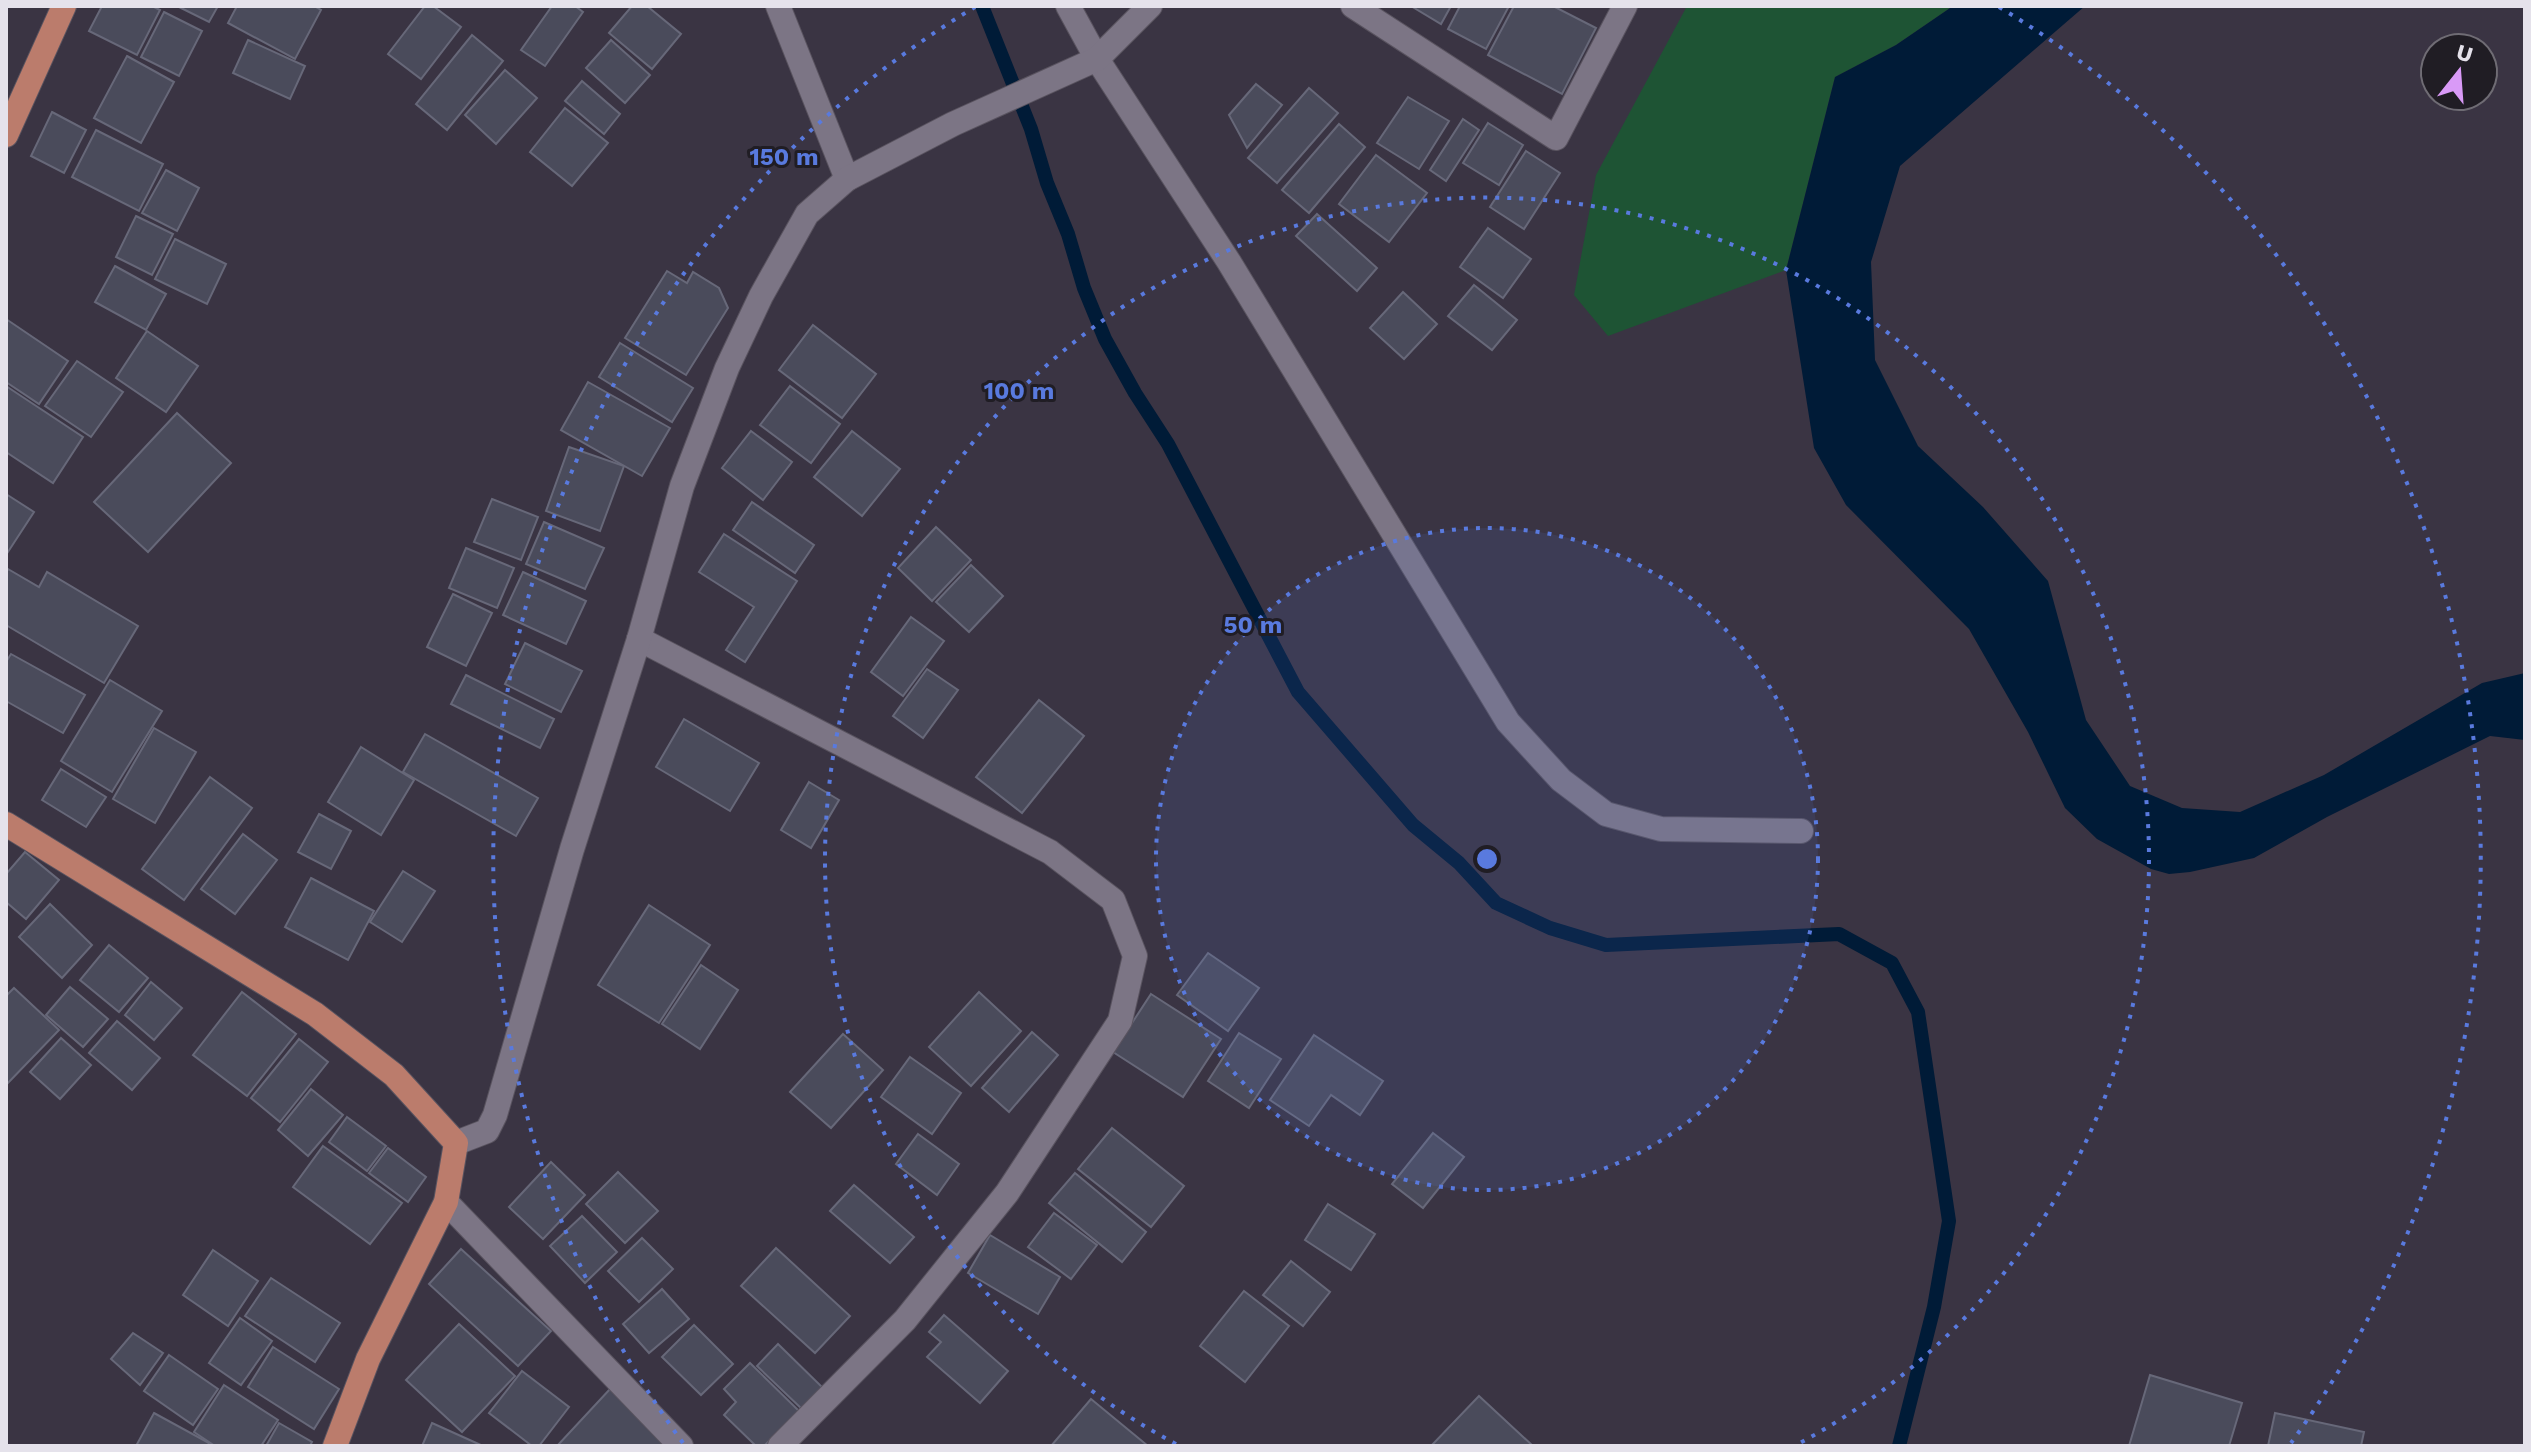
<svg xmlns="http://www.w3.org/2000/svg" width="2531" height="1452" font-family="'Work Sans',sans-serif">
  <rect width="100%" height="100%" fill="#3a3443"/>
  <!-- green -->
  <polygon fill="#1e5434" points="1687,6 1953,6 1896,45 1835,77 1786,270 1608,336 1574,295 1596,175"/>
  <!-- water -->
  <polygon fill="#001b37" points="1953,6 2085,6 1900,166 1871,262 1875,360 1918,446 1983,507 2048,581 2086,720 2130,786 2182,808 2240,812 2324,775 2482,683 2525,673 2525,740 2490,736 2327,817 2254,858 2190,872 2169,874 2151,869 2097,839 2065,808 2028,732 1969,629 1846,505 1814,448 1786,270 1835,77 1896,45"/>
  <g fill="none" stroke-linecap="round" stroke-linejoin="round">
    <!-- stream -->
    <polyline stroke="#001b37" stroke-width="14" points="982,6 1031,129 1047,183 1068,234 1084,288 1105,339 1135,393 1168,444 1298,692 1413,825 1459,863 1496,903 1550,928 1606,945 1839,934 1892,963 1918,1012 1949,1221 1934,1307 1899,1446"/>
  </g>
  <!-- building -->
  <g fill="#4a4b5b" stroke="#676879" stroke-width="2">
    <polygon points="102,6 152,6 160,10 137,55 89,31"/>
    <polygon points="177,6 218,6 209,22"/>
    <polygon points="237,6 314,6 321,10 295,59 228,23"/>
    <polygon points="425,6 433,6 461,27 421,79 388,54"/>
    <polygon points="552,6 575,6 583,12 545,66 521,50"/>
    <polygon points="632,6 647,6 681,34 652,69 609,33"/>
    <polygon points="1411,6 1451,6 1441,24"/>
    <polygon points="1460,6 1509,6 1486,49 1448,29"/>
    <polygon points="1514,6 1553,6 1596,28 1562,94 1488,55"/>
    <polygon points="164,12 202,31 179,76 141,57"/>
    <polygon points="472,35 503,61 447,130 416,104"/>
    <polygon points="248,40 305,66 290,99 233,73"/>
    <polygon points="611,40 650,75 625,103 586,68"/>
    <polygon points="127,56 174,82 141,143 94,118"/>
    <polygon points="505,70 537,98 496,144 465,115"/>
    <polygon points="582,81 620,114 604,134 565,101"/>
    <polygon points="1256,84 1282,105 1247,148 1229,115"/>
    <polygon points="1309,88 1338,113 1277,183 1248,158"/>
    <polygon points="1408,97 1449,121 1419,169 1377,143"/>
    <polygon points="565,108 608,143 572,186 530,152"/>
    <polygon points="52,112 86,130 64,173 31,156"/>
    <polygon points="1463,119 1479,130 1446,181 1430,170"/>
    <polygon points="1488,123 1523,145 1499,185 1463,163"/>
    <polygon points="1339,124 1365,147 1309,213 1282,190"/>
    <polygon points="96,130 163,164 139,211 72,177"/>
    <polygon points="1526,151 1560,173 1524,229 1490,207"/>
    <polygon points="1376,155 1427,193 1389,242 1339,204"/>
    <polygon points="166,170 199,188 177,231 142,213"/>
    <polygon points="1317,214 1377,268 1357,291 1296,236"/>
    <polygon points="136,216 173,234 152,275 116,257"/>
    <polygon points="1488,228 1531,259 1503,298 1460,267"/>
    <polygon points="175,239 226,264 207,304 155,279"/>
    <polygon points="115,266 166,294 146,330 95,302"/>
    <polygon points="667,271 687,283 693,272 719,288 728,308 686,375 625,338"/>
    <polygon points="1474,285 1517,320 1492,350 1448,316"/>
    <polygon points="1403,292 1437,324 1404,359 1370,328"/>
    <polygon points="6,319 68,361 39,404 6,382"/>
    <polygon points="813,325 876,374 842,418 779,370"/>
    <polygon points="147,331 198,366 166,412 116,378"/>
    <polygon points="620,343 693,388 672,422 599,377"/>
    <polygon points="77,361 123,392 91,437 45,406"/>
    <polygon points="588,382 670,428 642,476 561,430"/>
    <polygon points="6,386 83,437 53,483 6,452"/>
    <polygon points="790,386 840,424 811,463 760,425"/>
    <polygon points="177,413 231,463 148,552 94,502"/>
    <polygon points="751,431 792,462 763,500 722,468"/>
    <polygon points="852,431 900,469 862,516 814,477"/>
    <polygon points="569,447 624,466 600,531 546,511"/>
    <polygon points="6,494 34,512 6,555"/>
    <polygon points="492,499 538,517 521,560 474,542"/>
    <polygon points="752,502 814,545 795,573 733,530"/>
    <polygon points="544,522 604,548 585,589 526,564"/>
    <polygon points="936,527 971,560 932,601 898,568"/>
    <polygon points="724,534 797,581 745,662 726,650 754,607 699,572"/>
    <polygon points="466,548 514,568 497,608 449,588"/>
    <polygon points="971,565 1003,596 969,632 936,602"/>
    <polygon points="8,569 39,587 47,572 138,626 104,683 6,625 6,573"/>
    <polygon points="523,572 586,601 566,644 503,615"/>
    <polygon points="453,594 492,613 466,666 427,647"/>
    <polygon points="911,617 944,641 903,696 871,672"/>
    <polygon points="525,643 582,671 561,712 505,684"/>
    <polygon points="11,654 85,695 63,733 6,701 6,662"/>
    <polygon points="927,669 958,690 923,738 893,716"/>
    <polygon points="466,675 554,719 540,748 451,704"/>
    <polygon points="110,680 162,711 112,792 61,761"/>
    <polygon points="1039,700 1084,736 1022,813 976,777"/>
    <polygon points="684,719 759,763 730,811 656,767"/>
    <polygon points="154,728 196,752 155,823 113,799"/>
    <polygon points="425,734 538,798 516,836 403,772"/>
    <polygon points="361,747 414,780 381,835 328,802"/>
    <polygon points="61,769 106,797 86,827 42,800"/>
    <polygon points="210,777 252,808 184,900 142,869"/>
    <polygon points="809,782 839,800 811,848 781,830"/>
    <polygon points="319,814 351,831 331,869 298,852"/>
    <polygon points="243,834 277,860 235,914 201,889"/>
    <polygon points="25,852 59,880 26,919 6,902 6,874"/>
    <polygon points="403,871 435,891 402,942 370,922"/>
    <polygon points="311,878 374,911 348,960 285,927"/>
    <polygon points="50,904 92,945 62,978 19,937"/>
    <polygon points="649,905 710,945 659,1023 598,985"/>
    <polygon points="109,945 148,978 119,1012 80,980"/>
    <polygon points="1208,953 1259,988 1228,1031 1177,995"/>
    <polygon points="701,965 738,990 700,1049 662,1024"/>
    <polygon points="151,982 182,1008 154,1040 125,1015"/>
    <polygon points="70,987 108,1019 83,1047 46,1015"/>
    <polygon points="14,988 59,1030 6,1085 6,996"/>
    <polygon points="242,992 296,1034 247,1096 193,1055"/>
    <polygon points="979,992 1021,1031 971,1086 929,1047"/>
    <polygon points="1151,994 1221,1039 1183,1097 1113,1052"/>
    <polygon points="117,1021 160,1058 132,1090 89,1053"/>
    <polygon points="1032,1032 1058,1055 1009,1112 982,1088"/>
    <polygon points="1239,1033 1281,1059 1249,1108 1208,1081"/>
    <polygon points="843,1034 883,1070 831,1128 790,1092"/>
    <polygon points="1314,1035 1383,1081 1360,1115 1331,1095 1309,1126 1270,1100"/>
    <polygon points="61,1038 91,1065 60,1099 30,1072"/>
    <polygon points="299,1039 328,1062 280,1122 251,1098"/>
    <polygon points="910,1057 961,1093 932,1134 881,1097"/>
    <polygon points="311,1089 343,1115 308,1156 278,1130"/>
    <polygon points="347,1117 386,1146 367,1171 329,1142"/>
    <polygon points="1112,1128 1184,1186 1151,1227 1078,1169"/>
    <polygon points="1433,1133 1464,1157 1423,1208 1392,1184"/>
    <polygon points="918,1134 959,1164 937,1195 896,1164"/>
    <polygon points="323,1146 402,1203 370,1244 293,1187"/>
    <polygon points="388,1148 426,1177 408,1202 369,1173"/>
    <polygon points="551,1162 585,1195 543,1239 509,1207"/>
    <polygon points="618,1172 658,1211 625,1243 586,1204"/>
    <polygon points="1075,1173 1146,1232 1122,1262 1049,1203"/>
    <polygon points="854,1185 914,1237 890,1263 830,1211"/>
    <polygon points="1328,1204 1375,1234 1351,1270 1305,1240"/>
    <polygon points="1054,1213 1097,1245 1071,1279 1028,1247"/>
    <polygon points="582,1216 617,1252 585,1283 550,1246"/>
    <polygon points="990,1235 1060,1277 1038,1314 968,1273"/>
    <polygon points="642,1238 673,1269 639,1302 608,1271"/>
    <polygon points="776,1248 850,1316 815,1353 741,1286"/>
    <polygon points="461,1249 551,1331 518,1366 429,1284"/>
    <polygon points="213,1250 258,1281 228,1326 183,1295"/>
    <polygon points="1291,1261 1330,1292 1303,1326 1263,1295"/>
    <polygon points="271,1278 340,1323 315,1362 245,1316"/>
    <polygon points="662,1289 689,1319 649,1353 623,1324"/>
    <polygon points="1244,1291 1289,1326 1245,1382 1200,1346"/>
    <polygon points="944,1315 1008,1371 980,1403 927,1357 941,1342 929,1332"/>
    <polygon points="240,1318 272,1341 241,1385 209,1363"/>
    <polygon points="459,1324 515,1376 462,1432 406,1380"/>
    <polygon points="694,1325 733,1364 701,1395 662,1357"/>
    <polygon points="133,1333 163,1353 140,1385 111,1359"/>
    <polygon points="778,1344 824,1389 803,1410 757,1366"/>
    <polygon points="273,1347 339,1389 314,1429 248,1387"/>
    <polygon points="169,1355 218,1389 193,1425 144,1391"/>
    <polygon points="750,1363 799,1411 764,1446 756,1446 724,1415 736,1402 724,1389"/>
    <polygon points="522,1371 569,1407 539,1446 532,1446 489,1413"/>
    <polygon points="2150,1375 2242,1403 2229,1446 2129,1446"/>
    <polygon points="224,1385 278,1420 261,1446 215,1446 194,1432"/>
    <polygon points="611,1388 675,1446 557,1446"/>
    <polygon points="1479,1396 1533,1446 1431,1446"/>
    <polygon points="1091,1399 1148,1446 1051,1446"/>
    <polygon points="154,1413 209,1443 208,1446 136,1446"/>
    <polygon points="2275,1413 2364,1432 2361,1446 2268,1446"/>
    <polygon points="279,1423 312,1442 310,1446 266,1446"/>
    <polygon points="432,1423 483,1446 422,1446"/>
  </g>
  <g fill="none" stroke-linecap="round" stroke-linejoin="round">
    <!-- minor casing -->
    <g stroke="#59535f" stroke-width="26">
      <g id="minor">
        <polyline points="778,6 847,179"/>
        <polyline points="1068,6 1097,59 1229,262 1508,722 1561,780 1606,814 1661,829 1801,831"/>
        <polyline points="1353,6 1556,138 1625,6"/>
        <polyline points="639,639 1050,852 1113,900 1135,956 1120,1021 1007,1193 905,1320 780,1446"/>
        <polyline points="456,1143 487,1131 495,1115 572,849 639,639 682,486 727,368 761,296 807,214 847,179 953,124 1097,59 1150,6"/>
        <polyline points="446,1202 681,1446"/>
      </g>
    </g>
    <!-- major casing -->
    <g stroke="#59535f" stroke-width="26">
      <g id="major">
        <polyline points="6,135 64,6"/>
        <polyline points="6,824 315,1014 394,1075 456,1143 446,1202 368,1359 335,1446"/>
      </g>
    </g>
    <!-- minor -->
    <use href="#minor" stroke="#7c7585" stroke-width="24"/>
    <!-- major -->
    <use href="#major" stroke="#bb7c6c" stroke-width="24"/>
  </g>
  <!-- distance rings -->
  <circle cx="1487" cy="859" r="331" fill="#597ade" fill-opacity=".12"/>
  <g fill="none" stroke="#597ade" stroke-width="4" stroke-dasharray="4 8">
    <circle cx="1487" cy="859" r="331"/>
    <path d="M1176 1444A662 662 0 1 1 1798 1444"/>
    <path d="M683 1443A994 994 0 0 1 975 7M1999 7A994 994 0 0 1 2291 1443"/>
  </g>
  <circle cx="1487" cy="859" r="12" fill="#597ade" stroke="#201d24" stroke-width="4"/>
  <g font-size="24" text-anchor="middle" font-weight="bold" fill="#597ade" stroke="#201d24" stroke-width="6" stroke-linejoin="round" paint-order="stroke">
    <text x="784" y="165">150 m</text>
    <text x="1019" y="399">100 m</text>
    <text x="1253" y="633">50 m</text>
  </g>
  <!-- border -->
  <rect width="2531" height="1452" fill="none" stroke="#e5e2eb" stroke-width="16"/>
  <!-- north arrow -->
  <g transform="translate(2459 72) rotate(17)"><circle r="38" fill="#201d24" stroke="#6f6c74" stroke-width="2"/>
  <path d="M0-6L14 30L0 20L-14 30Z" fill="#d99af7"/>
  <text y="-12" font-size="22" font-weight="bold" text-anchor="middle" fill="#e5e2eb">U</text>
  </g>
</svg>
